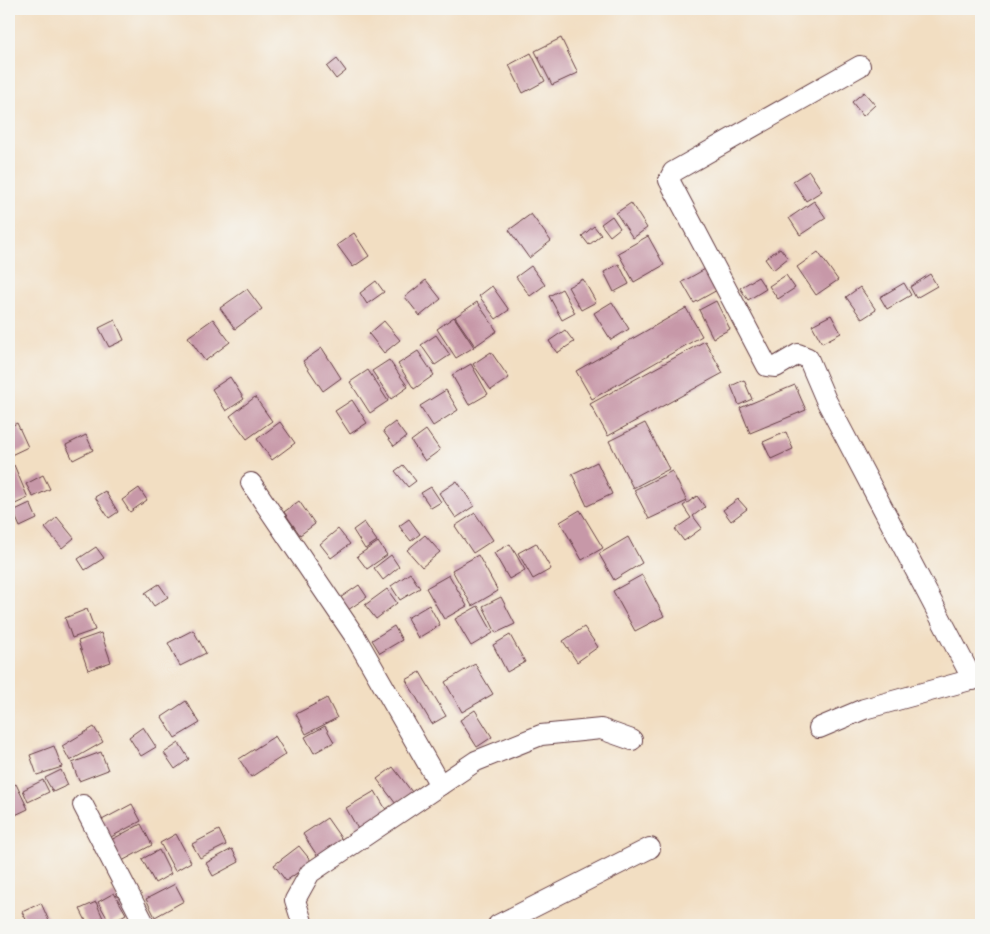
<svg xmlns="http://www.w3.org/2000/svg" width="990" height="934" font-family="Dekko,sans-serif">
  <rect width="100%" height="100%" fill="#f6f6f2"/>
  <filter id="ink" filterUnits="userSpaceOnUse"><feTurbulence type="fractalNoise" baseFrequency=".02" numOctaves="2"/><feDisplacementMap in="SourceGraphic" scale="10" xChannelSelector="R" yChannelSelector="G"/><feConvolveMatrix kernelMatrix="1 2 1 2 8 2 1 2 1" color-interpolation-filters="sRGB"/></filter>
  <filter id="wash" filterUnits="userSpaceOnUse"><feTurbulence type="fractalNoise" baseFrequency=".0096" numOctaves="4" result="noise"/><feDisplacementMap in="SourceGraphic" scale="20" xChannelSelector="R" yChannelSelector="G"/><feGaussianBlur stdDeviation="1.12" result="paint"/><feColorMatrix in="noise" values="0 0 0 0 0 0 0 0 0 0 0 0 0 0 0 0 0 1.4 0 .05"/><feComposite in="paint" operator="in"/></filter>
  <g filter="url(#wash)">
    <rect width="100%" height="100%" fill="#f2dec2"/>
    <g id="blocks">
      <!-- building -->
      <g fill="#c798a8">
        <polygon points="561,38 578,73 552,85 535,51"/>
        <polygon points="531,53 545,81 523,93 509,65"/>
        <polygon points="337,59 346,71 336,79 327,67"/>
        <polygon points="864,92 875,105 863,116 852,102"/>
        <polygon points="809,171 822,191 806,201 793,181"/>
        <polygon points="814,201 826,218 800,235 789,218"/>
        <polygon points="631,203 647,228 633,238 616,213"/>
        <polygon points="531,214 551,241 529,258 509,230"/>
        <polygon points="612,216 620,228 610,236 601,224"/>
        <polygon points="594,226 601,235 589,245 582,236"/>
        <polygon points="354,233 369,256 353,267 337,245"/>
        <polygon points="648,236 664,265 634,282 618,253"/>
        <polygon points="780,248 788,258 773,270 765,259"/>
        <polygon points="818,252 838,280 816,295 797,267"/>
        <polygon points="619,264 629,284 614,292 604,272"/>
        <polygon points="531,266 545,285 530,296 516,277"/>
        <polygon points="707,268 719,289 694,303 682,282"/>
        <polygon points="930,274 937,286 916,298 910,287"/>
        <polygon points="786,275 795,288 778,299 769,286"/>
        <polygon points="758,277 766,289 748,300 740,288"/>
        <polygon points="583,279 596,302 581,310 568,287"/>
        <polygon points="426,280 441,299 420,316 405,297"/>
        <polygon points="376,281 384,292 367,304 360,293"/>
        <polygon points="904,283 911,295 887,309 880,297"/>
        <polygon points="492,286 509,310 496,319 479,296"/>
        <polygon points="860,287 876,310 862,319 846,297"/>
        <polygon points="247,289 262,309 235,329 220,308"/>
        <polygon points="562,289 575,313 562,320 549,296"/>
        <polygon points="716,301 730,329 713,338 699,310"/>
        <polygon points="477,302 497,331 475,346 455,317"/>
        <polygon points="612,302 629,329 611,340 594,313"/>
        <polygon points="686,308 702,336 592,399 576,371"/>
        <polygon points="831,315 841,333 822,343 812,325"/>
        <polygon points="454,317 474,347 456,358 437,329"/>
        <polygon points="213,319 230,342 205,361 188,337"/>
        <polygon points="115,320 124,340 109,347 99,328"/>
        <polygon points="384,321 400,340 384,353 369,334"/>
        <polygon points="565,330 574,342 557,353 549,341"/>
        <polygon points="436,335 450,355 435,365 421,345"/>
        <polygon points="705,341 723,373 608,436 590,404"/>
        <polygon points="322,348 341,378 323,391 303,361"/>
        <polygon points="418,351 434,375 414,389 398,364"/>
        <polygon points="491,352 509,378 491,390 473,364"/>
        <polygon points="389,360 408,387 391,399 372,371"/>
        <polygon points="471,364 488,394 469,405 452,375"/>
        <polygon points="368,370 388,401 370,413 350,382"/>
        <polygon points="230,377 244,399 226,411 212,389"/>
        <polygon points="744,380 752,399 739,405 731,386"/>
        <polygon points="795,385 806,410 750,433 740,408"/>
        <polygon points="446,390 458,410 433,426 420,406"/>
        <polygon points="255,397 272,421 247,439 230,416"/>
        <polygon points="352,400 367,423 350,434 335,411"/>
        <polygon points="280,422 295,443 272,460 257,439"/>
        <polygon points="395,422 406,437 394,446 383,431"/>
        <polygon points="17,423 28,447 9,456 9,427"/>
        <polygon points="645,423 669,469 633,488 609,441"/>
        <polygon points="426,430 440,450 425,461 411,441"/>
        <polygon points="786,432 793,449 771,459 763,442"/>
        <polygon points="86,435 93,450 73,460 66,445"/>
        <polygon points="597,462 612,494 587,506 572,474"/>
        <polygon points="14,465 28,498 13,505 9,495 9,468"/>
        <polygon points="403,465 416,481 408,487 395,471"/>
        <polygon points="672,471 687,501 649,519 634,490"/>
        <polygon points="43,475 50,489 33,497 26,484"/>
        <polygon points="457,481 474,506 456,518 439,493"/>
        <polygon points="431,487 441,502 431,508 421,493"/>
        <polygon points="139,488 147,500 130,512 122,500"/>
        <polygon points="105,491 118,512 109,518 95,497"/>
        <polygon points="697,496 705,507 693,516 702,528 684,541 675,529 691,518 683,506"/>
        <polygon points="738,499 747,509 731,521 723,510"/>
        <polygon points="299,501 315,524 300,535 284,512"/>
        <polygon points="30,503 37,519 20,527 13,511"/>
        <polygon points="580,510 603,548 582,560 560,522"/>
        <polygon points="475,513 493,540 473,553 455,526"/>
        <polygon points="57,517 74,538 62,548 45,528"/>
        <polygon points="409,519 420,534 411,541 399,526"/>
        <polygon points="364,522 377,541 365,549 353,530"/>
        <polygon points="338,529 350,544 331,558 320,544"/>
        <polygon points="425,535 440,552 422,567 407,550"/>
        <polygon points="628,537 642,563 614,580 599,554"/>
        <polygon points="378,542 387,555 367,569 357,556"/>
        <polygon points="536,543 551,569 533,579 518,553"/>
        <polygon points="510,544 525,570 509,579 494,553"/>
        <polygon points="96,547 104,558 85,570 78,559"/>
        <polygon points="391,555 399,567 383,580 374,568"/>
        <polygon points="478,555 498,591 472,606 452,570"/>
        <polygon points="410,573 420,588 400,600 391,586"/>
        <polygon points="449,575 467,606 444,619 426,588"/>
        <polygon points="642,575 664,616 635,631 613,591"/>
        <polygon points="159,584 168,597 154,606 145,593"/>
        <polygon points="359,585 367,597 348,610 340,598"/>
        <polygon points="387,589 397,603 376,619 365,605"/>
        <polygon points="501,597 515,624 496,633 483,606"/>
        <polygon points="429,605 440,625 418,638 407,618"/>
        <polygon points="478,606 493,633 471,646 455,619"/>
        <polygon points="87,609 95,630 72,638 65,618"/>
        <polygon points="394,626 402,640 380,653 372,640"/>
        <polygon points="584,627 598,647 577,662 563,641"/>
        <polygon points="193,630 206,653 180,666 168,643"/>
        <polygon points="101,633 111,662 88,670 78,641"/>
        <polygon points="510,635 525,662 507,672 493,645"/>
        <polygon points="475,664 493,694 462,712 445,682"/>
        <polygon points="420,672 446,716 432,724 406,680"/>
        <polygon points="327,698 337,718 306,734 296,714"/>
        <polygon points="186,701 200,723 175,738 162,717"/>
        <polygon points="475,710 492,737 477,747 460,720"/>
        <polygon points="325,726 334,742 314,753 305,737"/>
        <polygon points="94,727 103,742 70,761 62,746"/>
        <polygon points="143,727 156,747 141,756 129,737"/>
        <polygon points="275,736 286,754 251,777 239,759"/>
        <polygon points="179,743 189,759 175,769 164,753"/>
        <polygon points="54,746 62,767 37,775 30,755"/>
        <polygon points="101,752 108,770 79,781 72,763"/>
        <polygon points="393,767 412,792 396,804 377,779"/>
        <polygon points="61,770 68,785 53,792 45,778"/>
        <polygon points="43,780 49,792 28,802 23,790"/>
        <polygon points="16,784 28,809 9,818 9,788"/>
        <polygon points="375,791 388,813 358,829 346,808"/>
        <polygon points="132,804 141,821 109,838 100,821"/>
        <polygon points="327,818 343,841 318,857 303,834"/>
        <polygon points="141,824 152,845 120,862 109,841"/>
        <polygon points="219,830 226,845 200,858 192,844"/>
        <polygon points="176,834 191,862 175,871 160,843"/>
        <polygon points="299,846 312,862 286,881 274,865"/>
        <polygon points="232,849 239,862 213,876 206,863"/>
        <polygon points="159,850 171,874 155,883 142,859"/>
        <polygon points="175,884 184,901 155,917 146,899"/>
        <polygon points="114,893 126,914 110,923 98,902"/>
        <polygon points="96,902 106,925 88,925 80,909"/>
        <polygon points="41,903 49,921 39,925 29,925 22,912"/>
      </g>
    </g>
  </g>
  <g filter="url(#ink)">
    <use href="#blocks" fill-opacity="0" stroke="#633c42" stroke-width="1"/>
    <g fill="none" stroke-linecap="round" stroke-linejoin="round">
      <!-- minor casing -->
      <g stroke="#633c42" stroke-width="22">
        <g id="minor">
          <polyline points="860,66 673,172 669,180 767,366 776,367 798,354 808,358 826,400 973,680"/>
          <polyline points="251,483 356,638 440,785"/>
          <polyline points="819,728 864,709 981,677"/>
          <polyline points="83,805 145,925"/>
          <polyline points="303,925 295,900 310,873 476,761 541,735 601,729 632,740"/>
          <polyline points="498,925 650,848"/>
        </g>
      </g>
      <!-- minor -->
      <use href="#minor" stroke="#fff" stroke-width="20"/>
    </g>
  </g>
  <!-- margin -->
  <rect width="990" height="934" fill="none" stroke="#f6f6f2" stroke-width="30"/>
</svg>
